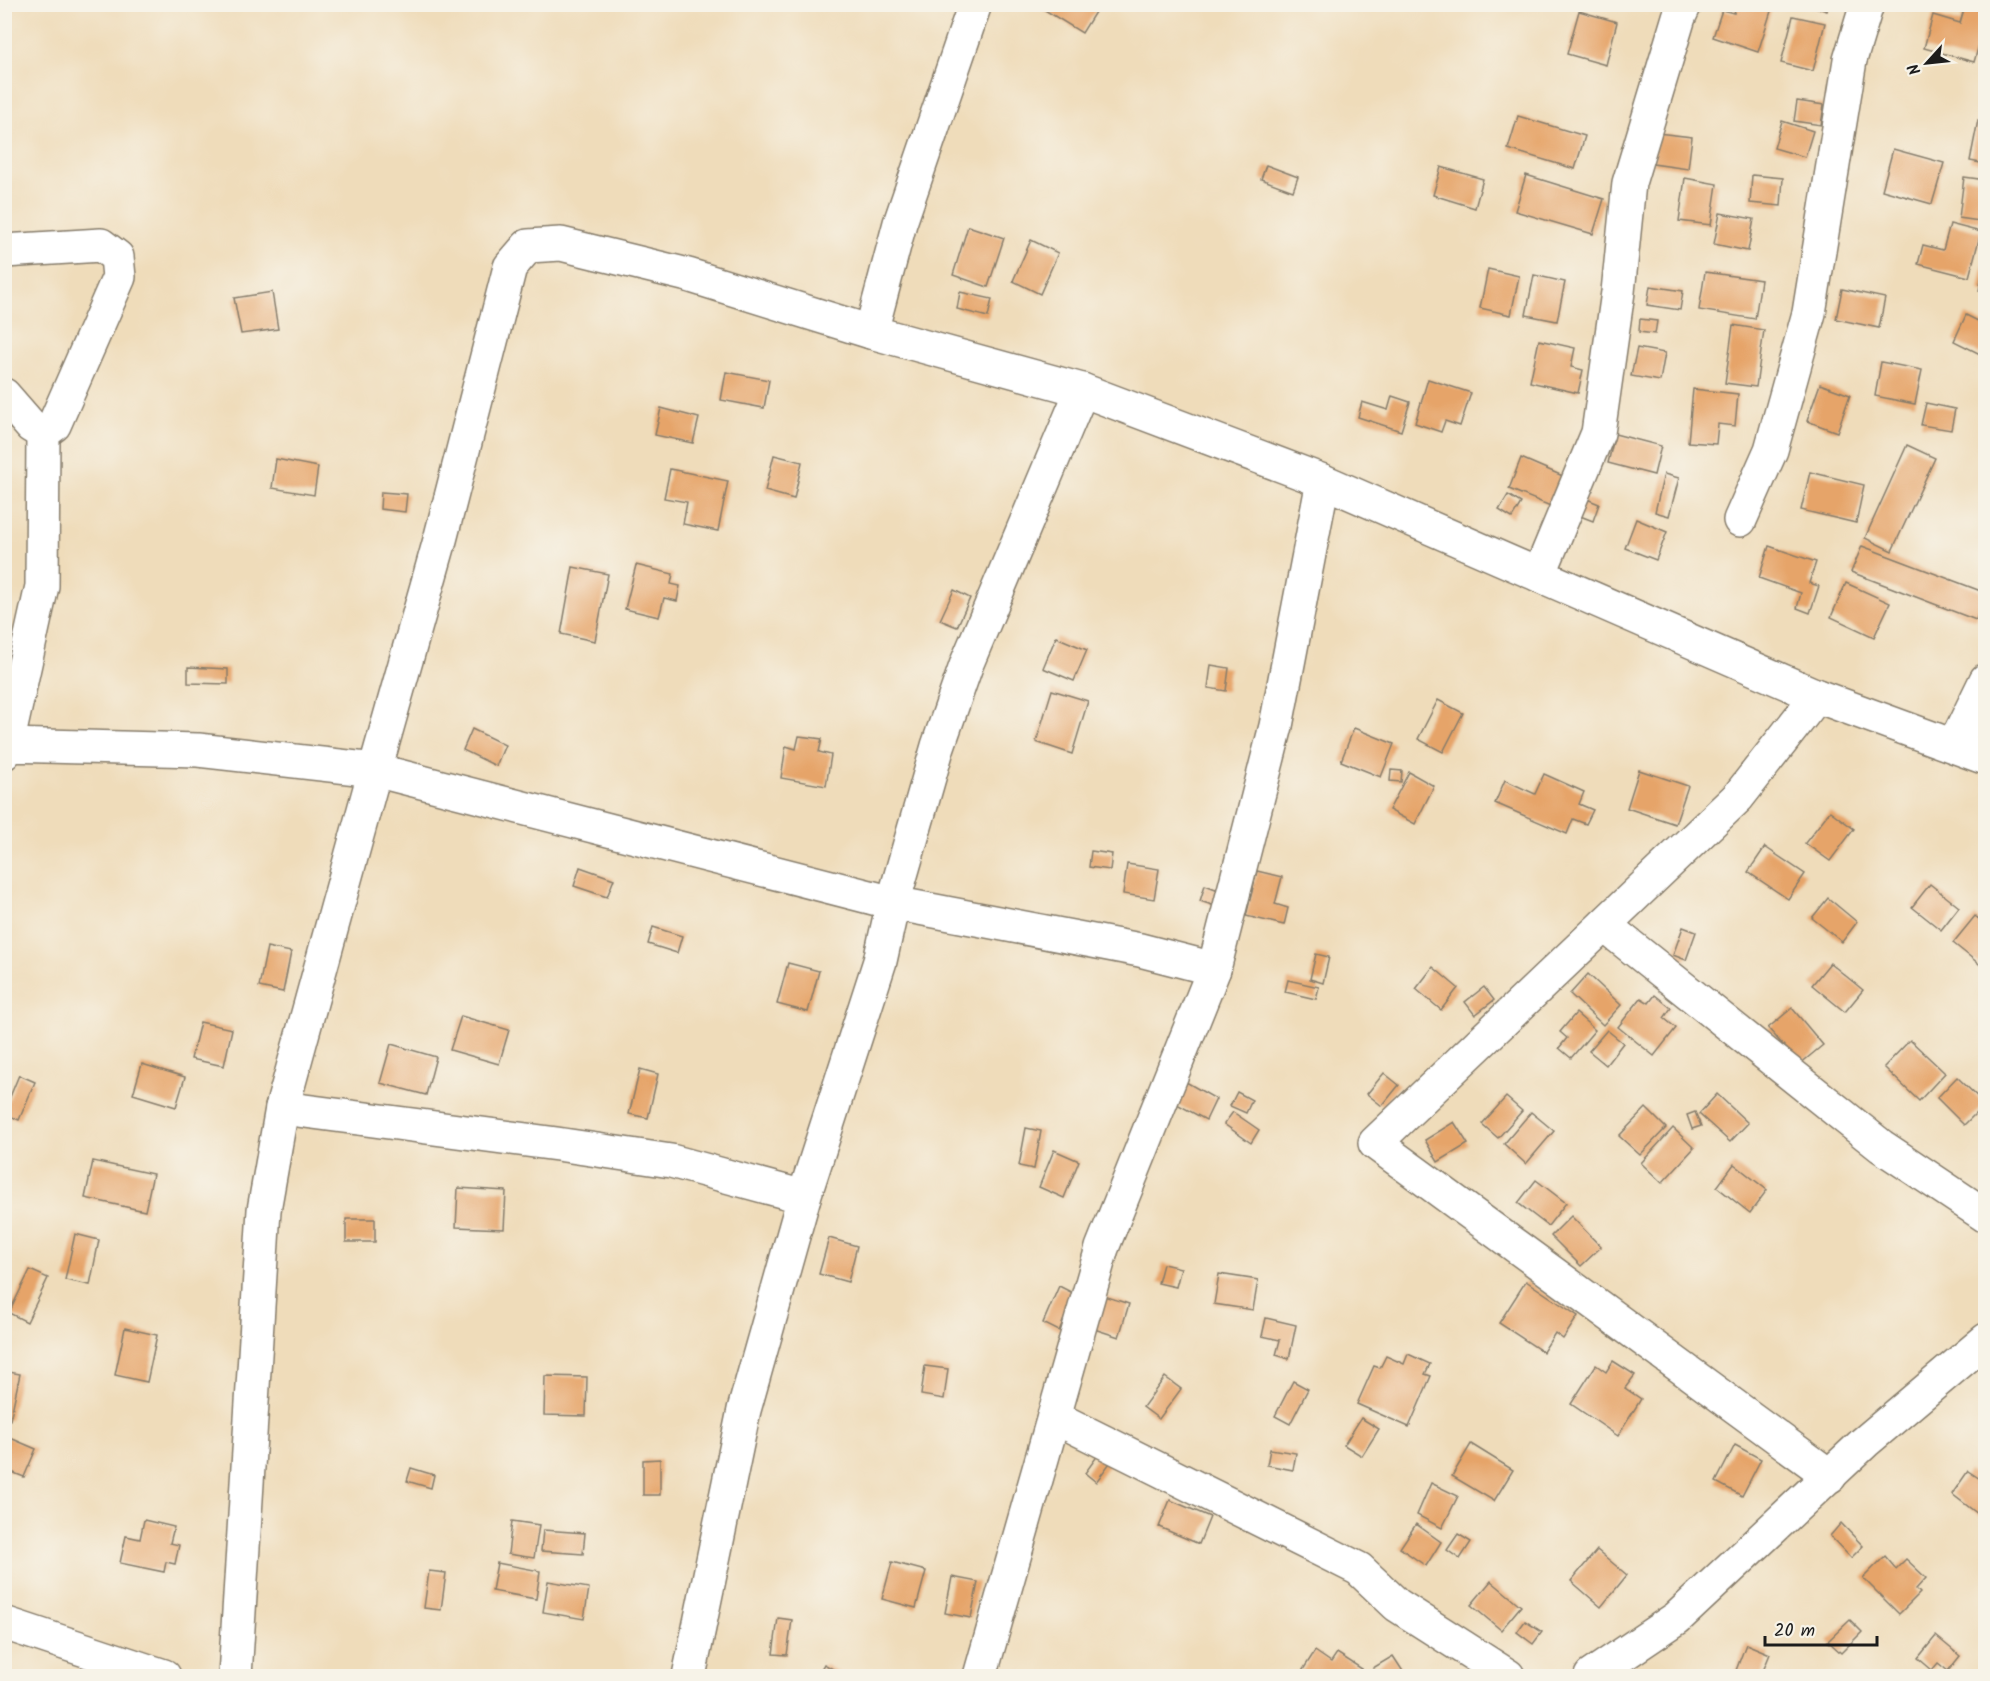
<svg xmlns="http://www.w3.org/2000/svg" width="1990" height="1681" font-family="Kalam,sans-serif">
  <rect width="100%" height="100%" fill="#f7f3e8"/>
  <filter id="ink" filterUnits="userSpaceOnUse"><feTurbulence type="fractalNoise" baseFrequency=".0167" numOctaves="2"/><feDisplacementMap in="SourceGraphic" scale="12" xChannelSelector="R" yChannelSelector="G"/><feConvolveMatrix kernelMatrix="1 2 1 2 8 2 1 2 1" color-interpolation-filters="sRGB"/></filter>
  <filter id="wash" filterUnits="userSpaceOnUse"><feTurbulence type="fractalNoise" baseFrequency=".008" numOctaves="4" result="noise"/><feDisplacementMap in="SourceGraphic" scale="24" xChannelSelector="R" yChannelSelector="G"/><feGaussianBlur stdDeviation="1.35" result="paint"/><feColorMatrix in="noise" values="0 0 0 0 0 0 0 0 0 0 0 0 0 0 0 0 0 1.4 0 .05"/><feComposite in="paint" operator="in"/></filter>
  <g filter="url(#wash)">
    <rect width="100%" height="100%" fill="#efdcba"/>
    <g id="blocks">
      <!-- building -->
      <g fill="#e6a469">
        <polygon points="1035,4 1100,4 1082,33"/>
        <polygon points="1737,4 1762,4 1772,8 1758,52 1713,37 1722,10 1734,13"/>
        <polygon points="1806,4 1829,4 1827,11"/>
        <polygon points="1965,6 1986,12 1986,21 1974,62 1924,48 1933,15 1960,23"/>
        <polygon points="1579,11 1617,22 1606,65 1567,54"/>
        <polygon points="1793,16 1825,23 1813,71 1781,63"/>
        <polygon points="1797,101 1824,105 1821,125 1794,121"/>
        <polygon points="1518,116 1585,136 1575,169 1508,149"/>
        <polygon points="1978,120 1986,122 1986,164 1970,161"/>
        <polygon points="1782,121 1813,131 1805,157 1774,148"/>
        <polygon points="1657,133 1692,137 1688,169 1653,164"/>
        <polygon points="1893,149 1944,163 1932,204 1882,190"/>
        <polygon points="1266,165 1298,177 1293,191 1261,179"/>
        <polygon points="1441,167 1483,179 1475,208 1433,195"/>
        <polygon points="1526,175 1604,199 1593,234 1515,211"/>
        <polygon points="1752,175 1783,178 1781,206 1750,203"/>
        <polygon points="1964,177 1986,180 1986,222 1959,218"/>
        <polygon points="1685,178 1717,184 1711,225 1679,221"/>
        <polygon points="1720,213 1754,219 1748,251 1714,244"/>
        <polygon points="1950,224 1981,232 1969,277 1918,264 1923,245 1943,250"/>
        <polygon points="968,226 1004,238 988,287 953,275"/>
        <polygon points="1031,240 1058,253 1040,294 1013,281"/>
        <polygon points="1984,262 1986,262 1986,292 1979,291"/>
        <polygon points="1488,269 1519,276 1511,315 1480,308"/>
        <polygon points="1705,272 1761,280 1755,319 1699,310"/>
        <polygon points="1534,275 1565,282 1557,321 1526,315"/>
        <polygon points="1650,286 1683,291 1680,310 1647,305"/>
        <polygon points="1842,289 1885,298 1879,328 1836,319"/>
        <polygon points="272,292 278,329 241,334 234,298"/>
        <polygon points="960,292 992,299 988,317 957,309"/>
        <polygon points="1966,315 1986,325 1986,343 1980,354 1954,341"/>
        <polygon points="1640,319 1657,321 1655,334 1639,332"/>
        <polygon points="1733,325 1764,330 1756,387 1725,383"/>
        <polygon points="1539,340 1575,348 1571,367 1583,370 1578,393 1530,382"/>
        <polygon points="1637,348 1665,353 1660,381 1631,376"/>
        <polygon points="1881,362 1922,370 1915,404 1875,396"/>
        <polygon points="726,372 769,380 764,408 721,400"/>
        <polygon points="1428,379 1471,393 1460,426 1445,421 1441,432 1415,423"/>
        <polygon points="1820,384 1850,395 1837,432 1807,421"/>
        <polygon points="1693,389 1738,394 1735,426 1718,424 1716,444 1688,442"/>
        <polygon points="1392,396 1410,402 1401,431 1358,417 1362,402 1388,410"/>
        <polygon points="1926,403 1955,409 1951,430 1921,425"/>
        <polygon points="661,408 699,418 693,443 655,435"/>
        <polygon points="1615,434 1661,446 1654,475 1608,463"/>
        <polygon points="1907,445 1935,458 1892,551 1865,538"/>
        <polygon points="774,455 802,462 794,499 765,491"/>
        <polygon points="1521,458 1565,477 1553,507 1509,489"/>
        <polygon points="276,459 318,467 314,495 272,488"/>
        <polygon points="670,469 728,481 718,531 683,524 687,502 664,498"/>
        <polygon points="1810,472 1864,485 1856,523 1801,510"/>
        <polygon points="1664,474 1679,478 1669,516 1655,512"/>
        <polygon points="381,492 407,494 405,512 380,509"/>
        <polygon points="1508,495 1521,503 1512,518 1499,510"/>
        <polygon points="1582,497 1599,504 1593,521 1575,514"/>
        <polygon points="1636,519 1667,532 1656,560 1625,548"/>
        <polygon points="1769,546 1816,562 1809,583 1819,586 1810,613 1797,608 1801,593 1759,578"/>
        <polygon points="1862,546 1986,593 1976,620 1851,572"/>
        <polygon points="636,565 673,574 671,584 680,586 677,601 664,598 659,617 625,609"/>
        <polygon points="573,567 608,574 595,641 561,634"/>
        <polygon points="1846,583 1890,603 1874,637 1831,617"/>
        <polygon points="954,590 970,598 957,627 940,620"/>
        <polygon points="1056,637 1087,650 1074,681 1043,668"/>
        <polygon points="1211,665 1229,668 1226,691 1208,688"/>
        <polygon points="188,667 228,669 228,684 188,683"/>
        <polygon points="1052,690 1088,701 1072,754 1036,742"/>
        <polygon points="1438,700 1463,713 1443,752 1418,739"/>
        <polygon points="1354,728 1394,744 1381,777 1341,761"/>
        <polygon points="472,729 505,745 496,766 463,750"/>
        <polygon points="799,736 822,739 819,752 831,755 826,786 781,778 786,746 796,749"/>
        <polygon points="1391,770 1402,771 1401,782 1390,781"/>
        <polygon points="1639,770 1688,786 1675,824 1627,808"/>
        <polygon points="1409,772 1434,786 1415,824 1389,810"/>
        <polygon points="1544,774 1584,792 1579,804 1593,810 1586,824 1573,819 1567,834 1495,803 1505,780 1535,794"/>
        <polygon points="1830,811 1854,829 1830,861 1805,843"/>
        <polygon points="1765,847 1805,874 1788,899 1748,872"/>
        <polygon points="1091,851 1112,854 1110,870 1089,867"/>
        <polygon points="1127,864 1159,869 1154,899 1123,894"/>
        <polygon points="580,867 614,879 607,897 574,886"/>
        <polygon points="1257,871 1282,877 1275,904 1288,908 1284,925 1246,916"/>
        <polygon points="1930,884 1959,907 1941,930 1912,907"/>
        <polygon points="1205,885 1221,891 1215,906 1200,901"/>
        <polygon points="1828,898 1857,922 1842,942 1812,918"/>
        <polygon points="1975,916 1986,925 1986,964 1983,967 1953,943"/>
        <polygon points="653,927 682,936 677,953 648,944"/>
        <polygon points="1683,927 1696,932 1686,960 1673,955"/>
        <polygon points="267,947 291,952 283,992 259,987"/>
        <polygon points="1316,954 1329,957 1323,983 1310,979"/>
        <polygon points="788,963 819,971 808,1012 777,1004"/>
        <polygon points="1830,963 1863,990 1845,1012 1812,985"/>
        <polygon points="1433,967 1458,988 1441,1010 1416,989"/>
        <polygon points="1588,974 1621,1005 1603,1025 1570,994"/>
        <polygon points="1288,980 1319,987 1316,999 1285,992"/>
        <polygon points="1484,987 1494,1000 1475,1015 1465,1002"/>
        <polygon points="1655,995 1671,1008 1664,1018 1676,1028 1654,1056 1618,1027 1641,998 1649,1003"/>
        <polygon points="1792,1008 1823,1045 1800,1064 1768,1028"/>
        <polygon points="1576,1013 1595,1030 1571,1058 1559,1048 1567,1038 1560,1032"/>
        <polygon points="461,1016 509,1030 499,1064 450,1050"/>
        <polygon points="200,1022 232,1029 224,1066 191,1059"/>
        <polygon points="1607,1030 1623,1043 1606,1065 1589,1051"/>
        <polygon points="1910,1040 1945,1073 1919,1101 1884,1067"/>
        <polygon points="391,1044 436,1057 426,1095 380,1083"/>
        <polygon points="142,1064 185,1077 176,1107 133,1094"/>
        <polygon points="640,1069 658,1074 648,1118 629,1114"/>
        <polygon points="1384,1073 1399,1085 1382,1106 1367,1094"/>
        <polygon points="19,1075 35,1082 19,1120 5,1114 5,1109"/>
        <polygon points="1957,1077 1985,1104 1964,1125 1937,1098"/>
        <polygon points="1186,1082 1216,1099 1206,1120 1175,1103"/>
        <polygon points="1237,1092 1252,1100 1246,1113 1230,1106"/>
        <polygon points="1717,1094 1748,1123 1730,1142 1699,1114"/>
        <polygon points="1506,1097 1522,1111 1498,1138 1482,1124"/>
        <polygon points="1646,1108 1666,1128 1640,1155 1619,1136"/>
        <polygon points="1233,1112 1259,1130 1251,1143 1224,1124"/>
        <polygon points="1531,1112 1554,1131 1526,1164 1504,1144"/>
        <polygon points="1695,1112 1701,1126 1692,1129 1687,1115"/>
        <polygon points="1454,1122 1468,1144 1438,1162 1425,1140"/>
        <polygon points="1026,1128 1041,1131 1034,1169 1019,1166"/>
        <polygon points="1673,1128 1694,1148 1662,1183 1641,1163"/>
        <polygon points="1054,1150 1079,1161 1064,1198 1039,1187"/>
        <polygon points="93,1161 153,1174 145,1211 85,1198"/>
        <polygon points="1734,1164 1767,1190 1750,1213 1717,1187"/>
        <polygon points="1536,1180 1566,1203 1548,1226 1518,1203"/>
        <polygon points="458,1188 506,1191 504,1229 456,1227"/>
        <polygon points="1571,1216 1601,1247 1581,1266 1551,1236"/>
        <rect x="346" y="1219" width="29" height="23"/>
        <polygon points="75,1234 99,1240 90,1285 65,1280"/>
        <polygon points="829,1238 857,1246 848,1282 819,1274"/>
        <polygon points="1163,1264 1181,1268 1176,1287 1158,1283"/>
        <polygon points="30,1270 48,1278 27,1322 9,1313"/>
        <polygon points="1219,1274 1258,1280 1253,1310 1214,1304"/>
        <polygon points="1526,1281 1578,1316 1563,1339 1555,1333 1543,1352 1499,1323"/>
        <polygon points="1059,1286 1075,1294 1059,1331 1043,1323"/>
        <polygon points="1101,1295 1129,1304 1119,1337 1091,1328"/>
        <polygon points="1266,1318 1296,1325 1289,1359 1276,1355 1280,1340 1262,1336"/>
        <polygon points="125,1328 157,1335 147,1382 115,1375"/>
        <polygon points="1408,1354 1430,1364 1425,1374 1431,1376 1409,1427 1357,1404 1374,1366 1380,1368 1386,1356 1404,1364"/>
        <polygon points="1613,1361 1635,1375 1625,1388 1641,1399 1618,1436 1571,1404 1596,1365 1606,1372"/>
        <polygon points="925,1366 948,1369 944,1399 921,1395"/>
        <polygon points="4,1371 20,1374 10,1420 4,1419"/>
        <polygon points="545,1376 587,1377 586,1416 544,1415"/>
        <polygon points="1165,1377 1181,1389 1159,1419 1143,1407"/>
        <polygon points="1293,1381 1308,1389 1290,1424 1275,1416"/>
        <polygon points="1361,1418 1379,1429 1362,1456 1344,1445"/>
        <polygon points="8,1437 36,1449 24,1477 4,1469 4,1445"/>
        <polygon points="1471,1444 1513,1470 1494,1501 1452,1476"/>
        <polygon points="1735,1445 1761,1459 1742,1496 1716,1482"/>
        <polygon points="1103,1448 1115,1456 1096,1482 1085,1473"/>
        <polygon points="1270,1449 1296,1453 1293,1470 1267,1465"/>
        <polygon points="660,1459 660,1495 643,1495 643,1460"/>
        <polygon points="411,1468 434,1475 431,1488 407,1481"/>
        <polygon points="1968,1471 1986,1483 1986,1513 1982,1517 1952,1494"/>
        <polygon points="1431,1483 1458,1496 1442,1528 1417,1515"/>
        <polygon points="1170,1500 1210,1517 1199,1544 1159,1527"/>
        <polygon points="144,1520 174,1527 170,1543 179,1545 175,1564 166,1562 164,1572 120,1563 126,1536 140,1539"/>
        <polygon points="512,1521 539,1525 534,1558 508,1554"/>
        <polygon points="1841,1523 1863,1546 1851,1558 1830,1536"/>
        <polygon points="1416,1524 1441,1542 1426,1566 1400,1548"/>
        <polygon points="543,1530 585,1533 583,1554 541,1551"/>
        <polygon points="1458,1534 1471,1542 1460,1559 1447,1550"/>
        <polygon points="1597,1550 1627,1575 1601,1607 1571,1581"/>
        <polygon points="1885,1556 1896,1569 1906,1559 1926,1578 1916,1589 1920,1593 1899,1614 1863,1578"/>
        <polygon points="892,1562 926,1571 916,1608 882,1599"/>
        <polygon points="497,1563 540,1571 536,1599 492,1591"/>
        <polygon points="429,1571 446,1573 441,1610 424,1608"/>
        <polygon points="952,1577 978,1582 971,1618 945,1613"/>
        <polygon points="548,1581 589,1588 584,1619 543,1612"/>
        <polygon points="1491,1581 1521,1606 1501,1630 1471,1605"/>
        <polygon points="778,1618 792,1620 787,1655 773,1654"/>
        <polygon points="1850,1620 1862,1632 1841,1653 1828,1641"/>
        <polygon points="1525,1621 1542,1632 1533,1644 1517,1632"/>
        <polygon points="1936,1636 1960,1656 1948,1671 1938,1663 1932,1670 1918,1658"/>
        <polygon points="1746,1644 1770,1654 1761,1676 1743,1676 1735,1673"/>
        <polygon points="1315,1651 1331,1662 1337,1653 1362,1669 1357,1676 1299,1676"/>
        <polygon points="1393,1656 1406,1676 1379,1676 1373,1668"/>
        <polygon points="824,1664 845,1676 817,1676"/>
      </g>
    </g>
  </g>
  <g filter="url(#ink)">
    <use href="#blocks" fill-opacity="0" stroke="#867c6b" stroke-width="1.5"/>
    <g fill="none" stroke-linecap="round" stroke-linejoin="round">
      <!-- minor casing -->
      <g stroke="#867c6b" stroke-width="36">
        <g id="minor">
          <polyline points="4,251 101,245 117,257 119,277 54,425 43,433 42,586 7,745"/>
          <polyline points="871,332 900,223 975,4"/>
          <polyline points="4,395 31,426 43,433"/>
          <polyline points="1740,520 1771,450 1809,313 1850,60 1867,4"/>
          <polyline points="1539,575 1598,433 1618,292 1629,183 1679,17 1685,4"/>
          <polyline points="1817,696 1738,797 1375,1143 1830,1476"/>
          <polyline points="1954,746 1986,680"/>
          <polyline points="4,753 7,745 198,750 375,770 440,540 510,267 528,246 561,244 688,275 871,332 1082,390 1323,481 1817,696 1986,758"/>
          <polyline points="1604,925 1881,1146 1986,1216"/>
          <polyline points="282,1108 557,1144 671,1161 804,1197"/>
          <polyline points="1054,1417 1359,1569 1397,1605 1508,1676"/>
          <polyline points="4,1623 164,1676"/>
          <polyline points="235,1676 264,1210 282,1108 375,770 893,903 1140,950 1214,969"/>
          <polyline points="689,1676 744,1410 804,1197 880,961 893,903 938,746 967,663 1082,390"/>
          <polyline points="980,1676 1102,1248 1214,969 1276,726 1323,481"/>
          <polyline points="1591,1676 1677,1618 1865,1442 1986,1340"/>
        </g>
      </g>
      <!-- minor -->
      <use href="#minor" stroke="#fff" stroke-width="33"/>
    </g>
  </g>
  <!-- margin -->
  <rect width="1990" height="1681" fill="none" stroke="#f7f3e8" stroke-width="24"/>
  <!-- north arrow -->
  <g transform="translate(1927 63) rotate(243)" stroke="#f7f3e8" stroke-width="4.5" paint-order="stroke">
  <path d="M0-4.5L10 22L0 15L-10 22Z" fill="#1c1c1c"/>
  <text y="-9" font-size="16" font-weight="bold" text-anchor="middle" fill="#1c1c1c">N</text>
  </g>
  <!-- scale -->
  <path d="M1765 1636v9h112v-9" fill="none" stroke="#1c1c1c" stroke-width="3"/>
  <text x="1774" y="1636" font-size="18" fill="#1c1c1c" stroke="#f7f3e8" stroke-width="4.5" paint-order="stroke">20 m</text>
</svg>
